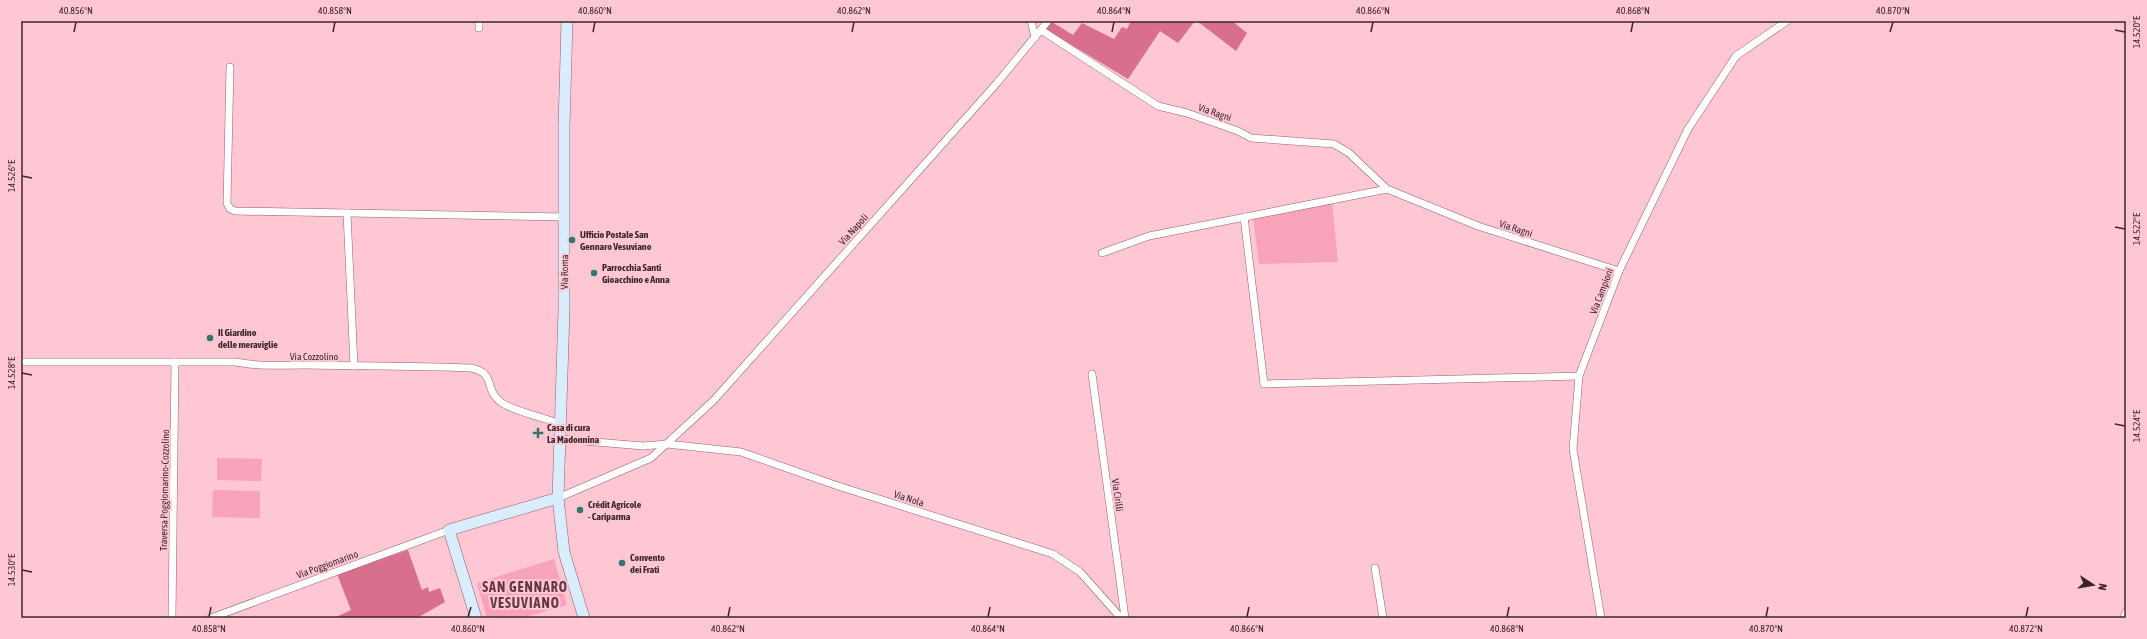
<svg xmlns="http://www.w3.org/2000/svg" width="2147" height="639" font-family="'Asap Condensed',sans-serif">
  <rect width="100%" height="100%" fill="#ffc6d3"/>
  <!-- green -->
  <g fill="#f7a3b9">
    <polygon points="1332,201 1338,262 1259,264 1253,217"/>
    <polygon points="217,458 262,459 261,481 217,480"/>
    <polygon points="213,490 260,491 260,518 212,517"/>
    <polygon points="554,559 567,605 522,618 487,618 477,583"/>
  </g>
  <!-- forest -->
  <g fill="#d76f8d">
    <polygon points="1131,21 1195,21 1178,43 1160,31 1128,79 1045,29 1052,22 1073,35 1082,23 1114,39 1122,27 1127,29"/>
    <polygon points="1197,21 1232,21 1247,33 1236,51"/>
    <polygon points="408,550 422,590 428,587 429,592 440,588 445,602 417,618 334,618 351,610 337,574"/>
  </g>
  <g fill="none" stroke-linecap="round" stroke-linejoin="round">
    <!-- minor casing -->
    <g stroke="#92606d" stroke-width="8">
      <g id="minor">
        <polyline points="1031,21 1035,37"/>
        <polyline points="479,28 479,21"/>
        <polyline points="1041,30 1158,106 1187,113 1238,131 1251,138 1334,144 1349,153 1387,189"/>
        <polyline points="230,67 227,203 230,209 235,211 565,217"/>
        <polyline points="347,213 354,366"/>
        <polyline points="1244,217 1264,384 1579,376"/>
        <polyline points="1102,253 1149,236 1387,189 1478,226 1619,271"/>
        <path d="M21,362H236C259,367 284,365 306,365C361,366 416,366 471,368C497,373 483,390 502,403C516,412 543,417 560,424"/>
        <polyline points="1092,374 1125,618"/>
        <polyline points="560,439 643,446 667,444 741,452 835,485 1053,554 1080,572 1121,618"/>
        <polyline points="558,498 651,458 713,401 997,83 1048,21"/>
        <polyline points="1375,568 1383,618"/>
        <polyline points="172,618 175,362"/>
        <polyline points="211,618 449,530"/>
        <polyline points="1601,618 1573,449 1579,376 1619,271 1688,129 1736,56 1787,21"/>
        <polyline points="2124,618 2126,612"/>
      </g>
    </g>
    <!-- secondary casing -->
    <g stroke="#92606d" stroke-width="12">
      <g id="secondary">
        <polyline points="567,21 564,127 564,310 558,498 564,552 584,618"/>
        <polyline points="476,618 449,530 558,498"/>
      </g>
    </g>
    <!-- minor -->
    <use href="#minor" stroke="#fff" stroke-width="7"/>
    <!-- secondary -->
    <use href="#secondary" stroke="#daedfc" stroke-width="11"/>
  </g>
  <!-- ticks -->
  <path fill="none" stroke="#3c262c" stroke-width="1.5" d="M2115,30L2125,32M74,32L76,22M333,32L335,22M593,32L595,22M852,32L854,22M1112,32L1114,22M1371,32L1373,22M1631,32L1633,22M1890,32L1893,22M22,176L32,178M2115,227L2125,229M22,373L32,375M2115,424L2125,426M22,570L32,572M209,617L211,607M468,617L471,607M728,617L730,607M988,617L990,607M1247,617L1249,607M1507,617L1509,607M1766,617L1768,607M2026,617L2028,607"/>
  <!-- markers -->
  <g fill="#32786e" stroke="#ffc6d3" stroke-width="1.5">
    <circle cx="572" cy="240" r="4"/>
    <circle cx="594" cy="273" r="4"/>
    <circle cx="210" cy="338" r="4"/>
    <path d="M536 427h4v4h4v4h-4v4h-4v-4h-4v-4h4z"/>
    <circle cx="580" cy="510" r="4"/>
    <circle cx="622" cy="563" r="4"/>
  </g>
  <g text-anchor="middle" stroke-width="4" stroke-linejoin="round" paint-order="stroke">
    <!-- street labels -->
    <g font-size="10" fill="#3c262c" stroke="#ffc6d3">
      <text transform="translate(1215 112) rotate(19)" y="4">Via Ragni</text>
      <text transform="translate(1516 228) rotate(18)" y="4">Via Ragni</text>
      <text transform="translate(853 229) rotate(-48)" y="4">Via Napoli</text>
      <text transform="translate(564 272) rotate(-89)" y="4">Via Roma</text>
      <text transform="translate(1601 291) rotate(-69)" y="4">Via Campioni</text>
      <text x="314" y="360">Via Cozzolino</text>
      <text transform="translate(164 490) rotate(-89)" y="4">Traversa Poggiomarino-Cozzolino</text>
      <text transform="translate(1118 495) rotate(82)" y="4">Via Cirilli</text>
      <text transform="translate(909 498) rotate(18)" y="4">Via Nola</text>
      <text transform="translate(327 564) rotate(-20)" y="4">Via Poggiomarino</text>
    </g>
    <!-- poi labels -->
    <g font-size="10" font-weight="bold" fill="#3c262c" stroke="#ffc6d3" text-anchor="start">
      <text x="580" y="238">Ufficio Postale San<tspan x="580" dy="12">Gennaro Vesuviano</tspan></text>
      <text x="602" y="271">Parrocchia Santi<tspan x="602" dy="12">Gioacchino e Anna</tspan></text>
      <text x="218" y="336">Il Giardino<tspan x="218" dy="12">delle meraviglie</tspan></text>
      <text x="547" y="431">Casa di cura<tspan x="547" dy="12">La Madonnina</tspan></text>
      <text x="588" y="508">Crédit Agricole<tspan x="588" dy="12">- Cariparma</tspan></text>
      <text x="630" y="561">Convento<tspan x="630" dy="12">dei Frati</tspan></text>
    </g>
    <!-- district labels -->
    <g font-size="14" font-weight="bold" letter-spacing="1" fill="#653743" stroke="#ffc6d3">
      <text x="525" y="592">SAN GENNARO<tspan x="525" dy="16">VESUVIANO</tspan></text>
    </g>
  </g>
  <!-- border -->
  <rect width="2147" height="639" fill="none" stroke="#ffc6d3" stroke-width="44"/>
  <!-- north arrow -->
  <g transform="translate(2093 585) rotate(102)" stroke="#ffc6d3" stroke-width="3" paint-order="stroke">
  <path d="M0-3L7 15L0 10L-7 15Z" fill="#3c262c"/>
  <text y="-6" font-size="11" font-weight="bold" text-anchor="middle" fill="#3c262c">N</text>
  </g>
  <rect x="22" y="22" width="2103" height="595" fill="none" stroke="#3c262c" stroke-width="1.5"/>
  <g font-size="10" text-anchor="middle" fill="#3c262c">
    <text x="76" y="14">40.856°N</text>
    <text x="335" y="14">40.858°N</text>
    <text x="595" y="14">40.860°N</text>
    <text x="854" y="14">40.862°N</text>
    <text x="1114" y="14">40.864°N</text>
    <text x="1373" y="14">40.866°N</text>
    <text x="1633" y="14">40.868°N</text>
    <text x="1893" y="14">40.870°N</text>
    <text transform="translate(2136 32) rotate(-90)" y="4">14.520°E</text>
    <text transform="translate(11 176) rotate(-90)" y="4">14.526°E</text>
    <text transform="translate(2136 229) rotate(-90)" y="4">14.522°E</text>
    <text transform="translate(11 373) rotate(-90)" y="4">14.528°E</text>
    <text transform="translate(2136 426) rotate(-90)" y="4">14.524°E</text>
    <text transform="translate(11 570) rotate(-90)" y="4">14.530°E</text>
    <text x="209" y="632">40.858°N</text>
    <text x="468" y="632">40.860°N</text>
    <text x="728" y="632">40.862°N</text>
    <text x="988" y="632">40.864°N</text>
    <text x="1247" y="632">40.866°N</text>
    <text x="1507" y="632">40.868°N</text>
    <text x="1766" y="632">40.870°N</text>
    <text x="2026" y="632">40.872°N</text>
  </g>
</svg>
